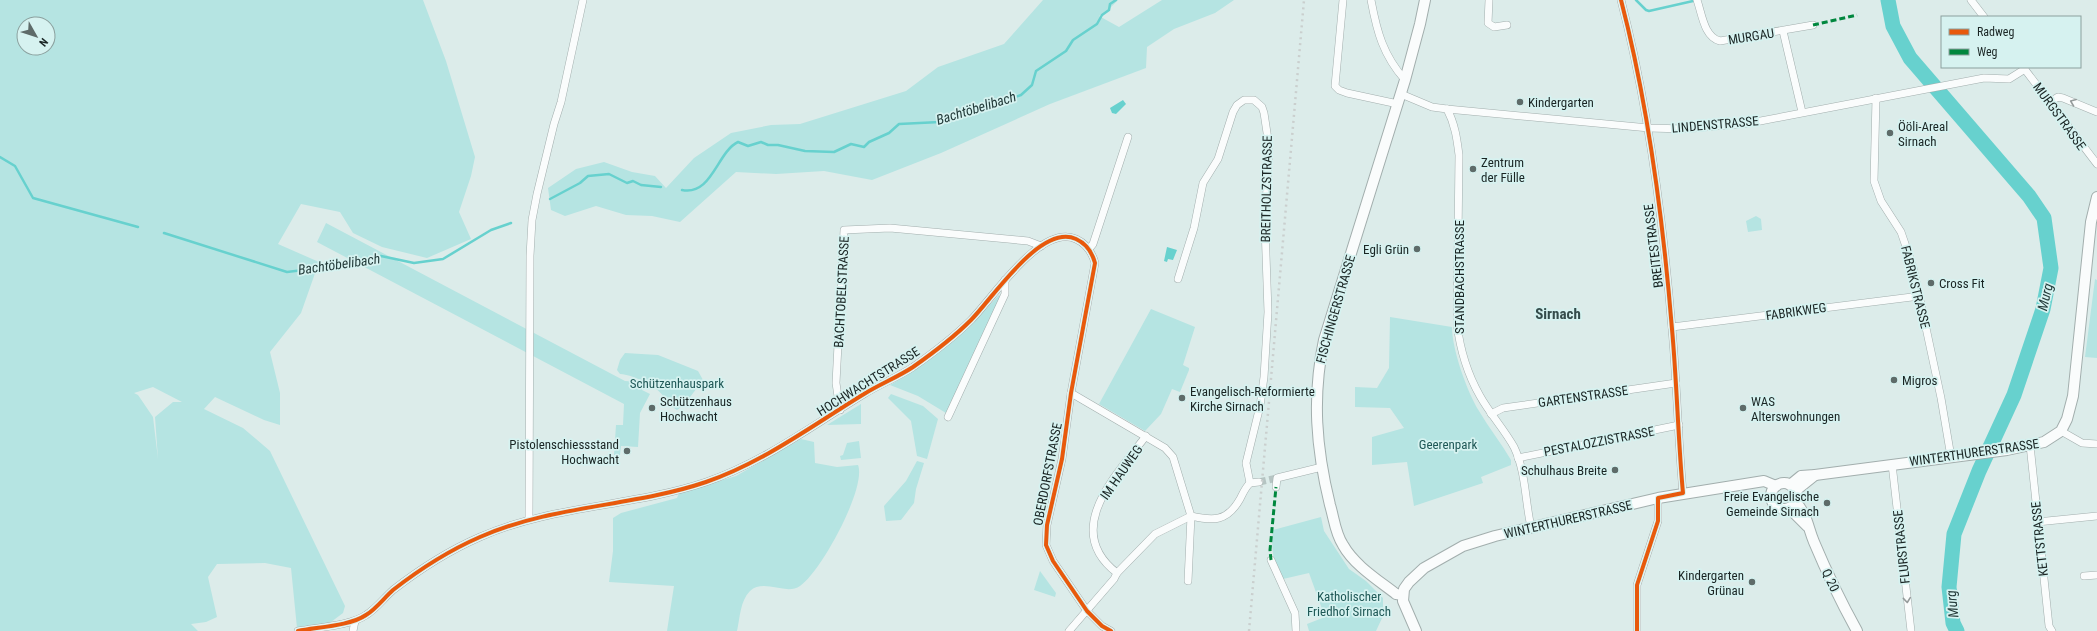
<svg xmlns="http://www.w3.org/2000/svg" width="2097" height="631" font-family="'Roboto Condensed',sans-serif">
  <rect width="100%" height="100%" fill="#dcecea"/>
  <!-- green -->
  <g fill="#b5e4e2" fill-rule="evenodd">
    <path d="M0,0H423L446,61L475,157L471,176L459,212L471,239L427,258L382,247L353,233L340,212L301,204L278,244L319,262L301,313L270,352L280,393V425L264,420L215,397L204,409L243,428L270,451L345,606L343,613L327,625L297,628L291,568L265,563L217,564L208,577L217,617L206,622L191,624L198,631H0ZM24,24H48V48H24ZM153,387L182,402H173L155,417L158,459L153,417L138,395L134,393Z"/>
    <polygon points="1043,0 1118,0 1106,12 1099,16 1119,27 1162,0 1234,0 1215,13 1174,29 1147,47 1146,68 1050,104 941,153 872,180 824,171 776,174 736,172 680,222 652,216 626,215 596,206 565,216 551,210 548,188 576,169 604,162 632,172 655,176 666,188 694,158 731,133 771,125 800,124 906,91 938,67 1004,44"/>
    <polygon points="1756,216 1761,219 1762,230 1748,232 1746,221"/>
    <polygon points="326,223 625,381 642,382 642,390 650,394 640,413 638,447 621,446 620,455 614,455 616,425 623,425 624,404 317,242"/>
    <polygon points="2095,279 2097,280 2097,358 2085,357"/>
    <path d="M999,295L1001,297L946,413L918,396L890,385C932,362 967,330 999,295Z"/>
    <polygon points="1151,309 1195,327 1183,365 1189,368 1189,370 1180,392 1172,389 1161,414 1145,431 1099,404"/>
    <path d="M1390,317L1452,327C1452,349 1467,392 1479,411C1489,428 1501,443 1511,460V465L1481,477L1483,483L1414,506L1407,462L1372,465V437L1404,428L1390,408L1355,407V387L1377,388L1389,368Z"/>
    <path d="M625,353L658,355L698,371L703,380L684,405L677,410L668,404C664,389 635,375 620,374L617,370L620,360Z"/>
    <polygon points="891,394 923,406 938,419 927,459 917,456 911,421 888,398"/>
    <polygon points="861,404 861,424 827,425"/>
    <path d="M801,439L814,442L815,463L837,467L858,465C867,488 820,573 800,586C786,596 764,578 750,591C740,601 740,618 737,631H667L674,586L609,582L613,551V518L621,513L677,498L679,493L736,476Z"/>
    <polygon points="859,441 861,458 841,460 840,456 843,455 847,443"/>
    <polygon points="917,461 924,463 916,489 914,503 901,520 886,521 884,506 906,481"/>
    <path d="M1321,517L1324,531L1349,569L1366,581L1383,598V616L1376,631H1309L1307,624L1325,617L1309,573L1283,579C1273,560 1271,552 1273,530Z"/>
    <polygon points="1040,571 1056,593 1055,597 1034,590"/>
  </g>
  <!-- water -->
  <g fill="#67d1ce">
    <polygon points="1123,100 1126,104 1116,114 1112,113 1110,108"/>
    <polygon points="1167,247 1177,250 1173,260 1168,259 1167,262 1164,261"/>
  </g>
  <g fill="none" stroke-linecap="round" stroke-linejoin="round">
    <!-- stream -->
    <g stroke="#67d1ce" stroke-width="2.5">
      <polyline points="1636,0 1646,10 1649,11 1693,1"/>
      <polyline points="0,157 15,166 33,198 138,227"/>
      <path d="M682,190C712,196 717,152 738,142L748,146L761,142L768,145H778L805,151L834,152L851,144L864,147L869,142L889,133L899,124L940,122L950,114L963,115L1021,95L1032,85L1036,71L1066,51L1073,40L1097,24L1102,15L1109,10L1110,4L1116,0"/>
      <polyline points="550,199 580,183 588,176 609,174 627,183 633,181 641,185 661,187"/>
      <polyline points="164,233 287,272 352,264 361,259 381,256 414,263 443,259 491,230 511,223"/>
    </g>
    <!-- river -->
    <polyline stroke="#67d1ce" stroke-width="15" points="1888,0 1893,26 1910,58 2029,196 2044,218 2051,268 2043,309 2014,395 1979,471 1954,534 1949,587 1953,623 1957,631"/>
    <!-- street-tunnel -->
    <polyline stroke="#b5c4c2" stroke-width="7" stroke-dasharray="7 3.5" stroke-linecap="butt" points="1259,482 1277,478"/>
    <!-- street casing -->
    <g stroke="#a2aead" stroke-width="8">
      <g id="street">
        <polyline points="1343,0 1335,86 1339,90 1347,93 1398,104"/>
        <path d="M1371,0C1377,32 1383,55 1405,80"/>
        <polyline points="1489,0 1488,23 1494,27 1507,25"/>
        <path d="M1621,0C1649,108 1663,219 1672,329C1677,384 1678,439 1683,493"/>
        <path d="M1697,0C1702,14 1704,37 1720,41L1813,25"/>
        <polyline points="1971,0 1984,17"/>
        <polyline points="1783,31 1802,112"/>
        <polyline points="2023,67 2097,164"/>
        <polyline points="1401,94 1432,107 1447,109 1649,128 1685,129 1750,123 1984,78 2009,79 2025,69"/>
        <polyline points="1876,98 1874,181 1881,201 1901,232 1913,267 1941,398 1951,457"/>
        <polyline points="2050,102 2058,97 2063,98 2097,112"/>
        <path d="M1447,109C1455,124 1457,139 1459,155L1457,324C1460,349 1468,375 1480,396C1490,414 1504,429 1514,447C1526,472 1525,501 1531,527"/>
        <polyline points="1089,249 1093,244 1128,137"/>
        <polyline points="1178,279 1194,228 1203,183 1218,159 1233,112 1237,105 1244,100 1254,100 1262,107 1264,113 1269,146 1265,226 1268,312 1264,377 1260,406 1246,463 1250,483"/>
        <polyline points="1672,327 1920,296"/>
        <path d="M1071,393L1165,448L1173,457L1191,516C1213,521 1227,522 1240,499C1243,493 1245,488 1250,483L1259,482"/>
        <polyline points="840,410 836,383 844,230 890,228 1028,241 1041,246"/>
        <polyline points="1491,414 1503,408 1676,383"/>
        <polyline points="948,417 1005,294 1005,280"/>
        <polyline points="2061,431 2082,443 2097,444"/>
        <polyline points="2030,445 2049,626 2052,631"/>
        <polyline points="1518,458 1679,425"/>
        <polyline points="1892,464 1911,631"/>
        <polyline points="1276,487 1277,478 1322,467"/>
        <polyline points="529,519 530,256 532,220 537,194 554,124 561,102 583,0"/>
        <polyline points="2037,522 2097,516"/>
        <polyline points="1271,560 1295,613 1296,631"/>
        <path d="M1117,573C1061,530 1117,474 1146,436"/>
        <polyline points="2084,576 2097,575"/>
        <polyline points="1188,581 1191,516"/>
        <path d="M298,631C318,627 350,626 366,615C376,609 384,598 393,590C420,569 450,550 480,537C552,505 632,507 706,482C764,462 813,425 864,394C880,384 898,377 913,367C933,353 954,337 971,320C993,298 1041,223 1076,239C1087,244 1092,252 1095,263L1071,393L1062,459L1047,525L1046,545L1053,561L1087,611L1102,626L1111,631"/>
        <polyline points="353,631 355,621"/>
        <polyline points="1069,631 1114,579 1117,573 1155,534 1191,516"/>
        <polyline points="1637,631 1637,585 1658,521 1658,498"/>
      </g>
    </g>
    <!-- secondary casing -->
    <g stroke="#a2aead" stroke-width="12">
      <g id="secondary">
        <circle cx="1784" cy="496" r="13"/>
        <polyline points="1790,485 1801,476 1815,475 2007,450 2044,442 2061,431 2067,419 2073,396 2091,222 2097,197"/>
        <polyline points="1795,491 1815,475"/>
        <path d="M1795,501C1808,516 1807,525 1814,542C1827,573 1841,602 1857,631"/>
        <polyline points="1789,508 1807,526"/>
        <path d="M1403,595L1396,594C1378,580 1354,565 1343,545C1335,533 1334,518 1330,505C1316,448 1312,397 1324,340L1405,80L1420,24L1425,0"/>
        <polyline points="1416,631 1403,601 1404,589 1409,582 1424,568 1463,546 1495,536 1658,498 1764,481 1776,486"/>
      </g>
    </g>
    <!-- street -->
    <use href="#street" stroke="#fafcfc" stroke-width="7"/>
    <!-- secondary -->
    <use href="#secondary" stroke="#fafcfc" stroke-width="10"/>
    <!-- rail -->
    <polyline stroke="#cacfce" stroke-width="2.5" stroke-dasharray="2 4" stroke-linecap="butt" points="1249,631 1304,0"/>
    <!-- quiet -->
    <g stroke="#00873e" stroke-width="3" stroke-dasharray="6 3" stroke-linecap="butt">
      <polyline points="1813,25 1857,15"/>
      <polyline points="1271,560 1270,550 1276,487"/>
    </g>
    <!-- cycleway casing -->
    <g stroke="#d6f2f0" stroke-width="6">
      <g id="cycleway">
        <path d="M1621,0C1649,108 1663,219 1672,329C1677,384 1678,439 1683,493L1658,498V521L1637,585V631"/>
        <path d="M298,631C318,627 350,626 366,615C376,609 384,598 393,590C420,569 450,550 480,537C552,505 632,507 706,482C764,462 813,425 864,394C880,384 898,377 913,367C933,353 954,337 971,320C993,298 1041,223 1076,239C1087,244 1092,252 1095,263L1071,393L1062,459L1047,525L1046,545L1053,561L1087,611L1102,626L1111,631"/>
      </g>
    </g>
    <!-- cycleway -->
    <use href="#cycleway" stroke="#e8590c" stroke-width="4"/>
  </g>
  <!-- one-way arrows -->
  <defs><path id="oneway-chevron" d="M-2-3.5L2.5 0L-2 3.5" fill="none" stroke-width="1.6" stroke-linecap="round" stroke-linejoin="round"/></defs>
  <g stroke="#959b9b">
    <use href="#oneway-chevron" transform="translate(2073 102) rotate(-158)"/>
    <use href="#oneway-chevron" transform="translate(1907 600) rotate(84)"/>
  </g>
  <!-- markers -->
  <g fill="#5e6b69" stroke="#d6f2f0" stroke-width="1.5">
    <circle cx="1520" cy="102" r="4"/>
    <circle cx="1890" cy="133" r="4"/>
    <circle cx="1473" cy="169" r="4"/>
    <circle cx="1417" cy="249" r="4"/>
    <circle cx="1931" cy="283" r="4"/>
    <circle cx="1894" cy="380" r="4"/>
    <circle cx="1182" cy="398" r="4"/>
    <circle cx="652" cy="408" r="4"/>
    <circle cx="1743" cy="408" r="4"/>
    <circle cx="627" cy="451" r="4"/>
    <circle cx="1615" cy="470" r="4"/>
    <circle cx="1827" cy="503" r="4"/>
    <circle cx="1752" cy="582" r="4"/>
  </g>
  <g text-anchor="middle" stroke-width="3.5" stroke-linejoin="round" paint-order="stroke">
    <!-- street labels -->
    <g font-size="13" fill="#1a2524" stroke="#d6f2f0">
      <text transform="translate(1751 36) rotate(-9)" y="5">MURGAU</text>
      <text transform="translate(2060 116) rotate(54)" y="5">MURGSTRASSE</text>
      <text transform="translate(1715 124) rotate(-5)" y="5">LINDENSTRASSE</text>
      <text transform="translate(1266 189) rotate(-89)" y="5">BREITHOLZSTRASSE</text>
      <text transform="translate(1653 246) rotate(-97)" y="5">BREITESTRASSE</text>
      <text transform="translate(1459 277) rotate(-90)" y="5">STANDBACHSTRASSE</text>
      <text transform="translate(1916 287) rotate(76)" y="5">FABRIKSTRASSE</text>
      <text transform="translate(841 292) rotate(-87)" y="5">BACHTOBELSTRASSE</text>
      <text transform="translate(1335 309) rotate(-74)" y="5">FISCHINGERSTRASSE</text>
      <text transform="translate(1796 311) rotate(-8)" y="5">FABRIKWEG</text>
      <text transform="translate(868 381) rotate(-32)" y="5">HOCHWACHTSTRASSE</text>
      <text transform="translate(1583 396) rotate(-8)" y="5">GARTENSTRASSE</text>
      <text transform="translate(1599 441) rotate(-11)" y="5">PESTALOZZISTRASSE</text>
      <text transform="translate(1974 452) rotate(-8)" y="5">WINTERTHURERSTRASSE</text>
      <text transform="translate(1121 472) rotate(-55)" y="5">IM HAUWEG</text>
      <text transform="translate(1047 474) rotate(-79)" y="5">OBERDORFSTRASSE</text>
      <text transform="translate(1568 519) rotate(-13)" y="5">WINTERTHURERSTRASSE</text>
      <text transform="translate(2039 539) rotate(-96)" y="5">KETTSTRASSE</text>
      <text transform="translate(1901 547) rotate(-96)" y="5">FLURSTRASSE</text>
      <text transform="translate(1831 580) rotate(65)" y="5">Q 20</text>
    </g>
    <!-- poi labels -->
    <g font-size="13" fill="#1a2524" stroke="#d6f2f0" text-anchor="start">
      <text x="1528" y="107">Kindergarten</text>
      <text x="1898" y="131">Ööli-Areal<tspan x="1898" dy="15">Sirnach</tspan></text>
      <text x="1481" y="167">Zentrum<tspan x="1481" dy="15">der Fülle</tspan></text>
      <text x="1409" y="254" text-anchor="end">Egli Grün</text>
      <text x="1939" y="288">Cross Fit</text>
      <text x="1902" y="385">Migros</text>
      <text x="1190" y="396">Evangelisch-Reformierte<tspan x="1190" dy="15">Kirche Sirnach</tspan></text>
      <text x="660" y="406">Schützenhaus<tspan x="660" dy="15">Hochwacht</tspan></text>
      <text x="1751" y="406">WAS<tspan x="1751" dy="15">Alterswohnungen</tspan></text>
      <text x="619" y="449" text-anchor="end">Pistolenschiessstand<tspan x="619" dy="15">Hochwacht</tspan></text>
      <text x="1607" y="475" text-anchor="end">Schulhaus Breite</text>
      <text x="1819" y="501" text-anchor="end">Freie Evangelische<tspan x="1819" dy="15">Gemeinde Sirnach</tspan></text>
      <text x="1744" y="580" text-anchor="end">Kindergarten<tspan x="1744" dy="15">Grünau</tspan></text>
    </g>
    <!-- park labels -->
    <g font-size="13" fill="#1f5856" stroke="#d6f2f0">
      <text x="677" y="388">Schützenhauspark</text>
      <text x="1448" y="449">Geerenpark</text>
      <text x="1349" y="601">Katholischer<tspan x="1349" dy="15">Friedhof Sirnach</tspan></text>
    </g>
    <!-- water labels -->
    <g font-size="14" font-style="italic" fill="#223a39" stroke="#d6f2f0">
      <text transform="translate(976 108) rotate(-17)" y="5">Bachtöbelibach</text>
      <text transform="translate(339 264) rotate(-8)" y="5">Bachtöbelibach</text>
      <text transform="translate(2045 297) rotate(-77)" y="5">Murg</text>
      <text transform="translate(1952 604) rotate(-96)" y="5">Murg</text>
    </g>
    <!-- quarter labels -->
    <g font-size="15" font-weight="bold" fill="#344c4b" stroke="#d6f2f0">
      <text x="1558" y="319">Sirnach</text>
    </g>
  </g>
  <!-- legend -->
  <rect x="1941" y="16" width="140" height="52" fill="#d6f2f0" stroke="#8ba09e"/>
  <rect x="1949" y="29" width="20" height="6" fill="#e8590c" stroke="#8ba09e"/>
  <text x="1977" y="36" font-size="12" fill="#1a2524">Radweg</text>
  <rect x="1949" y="49" width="20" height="6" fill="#00873e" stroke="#8ba09e"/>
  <text x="1977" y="56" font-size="12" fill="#1a2524">Weg</text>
  <!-- north arrow -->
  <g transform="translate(36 36) rotate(129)"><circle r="19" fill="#d6f2f0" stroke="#8ba09e"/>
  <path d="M0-3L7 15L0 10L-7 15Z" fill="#5e6b69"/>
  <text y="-6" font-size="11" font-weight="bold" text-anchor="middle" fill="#1a2524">N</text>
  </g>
</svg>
